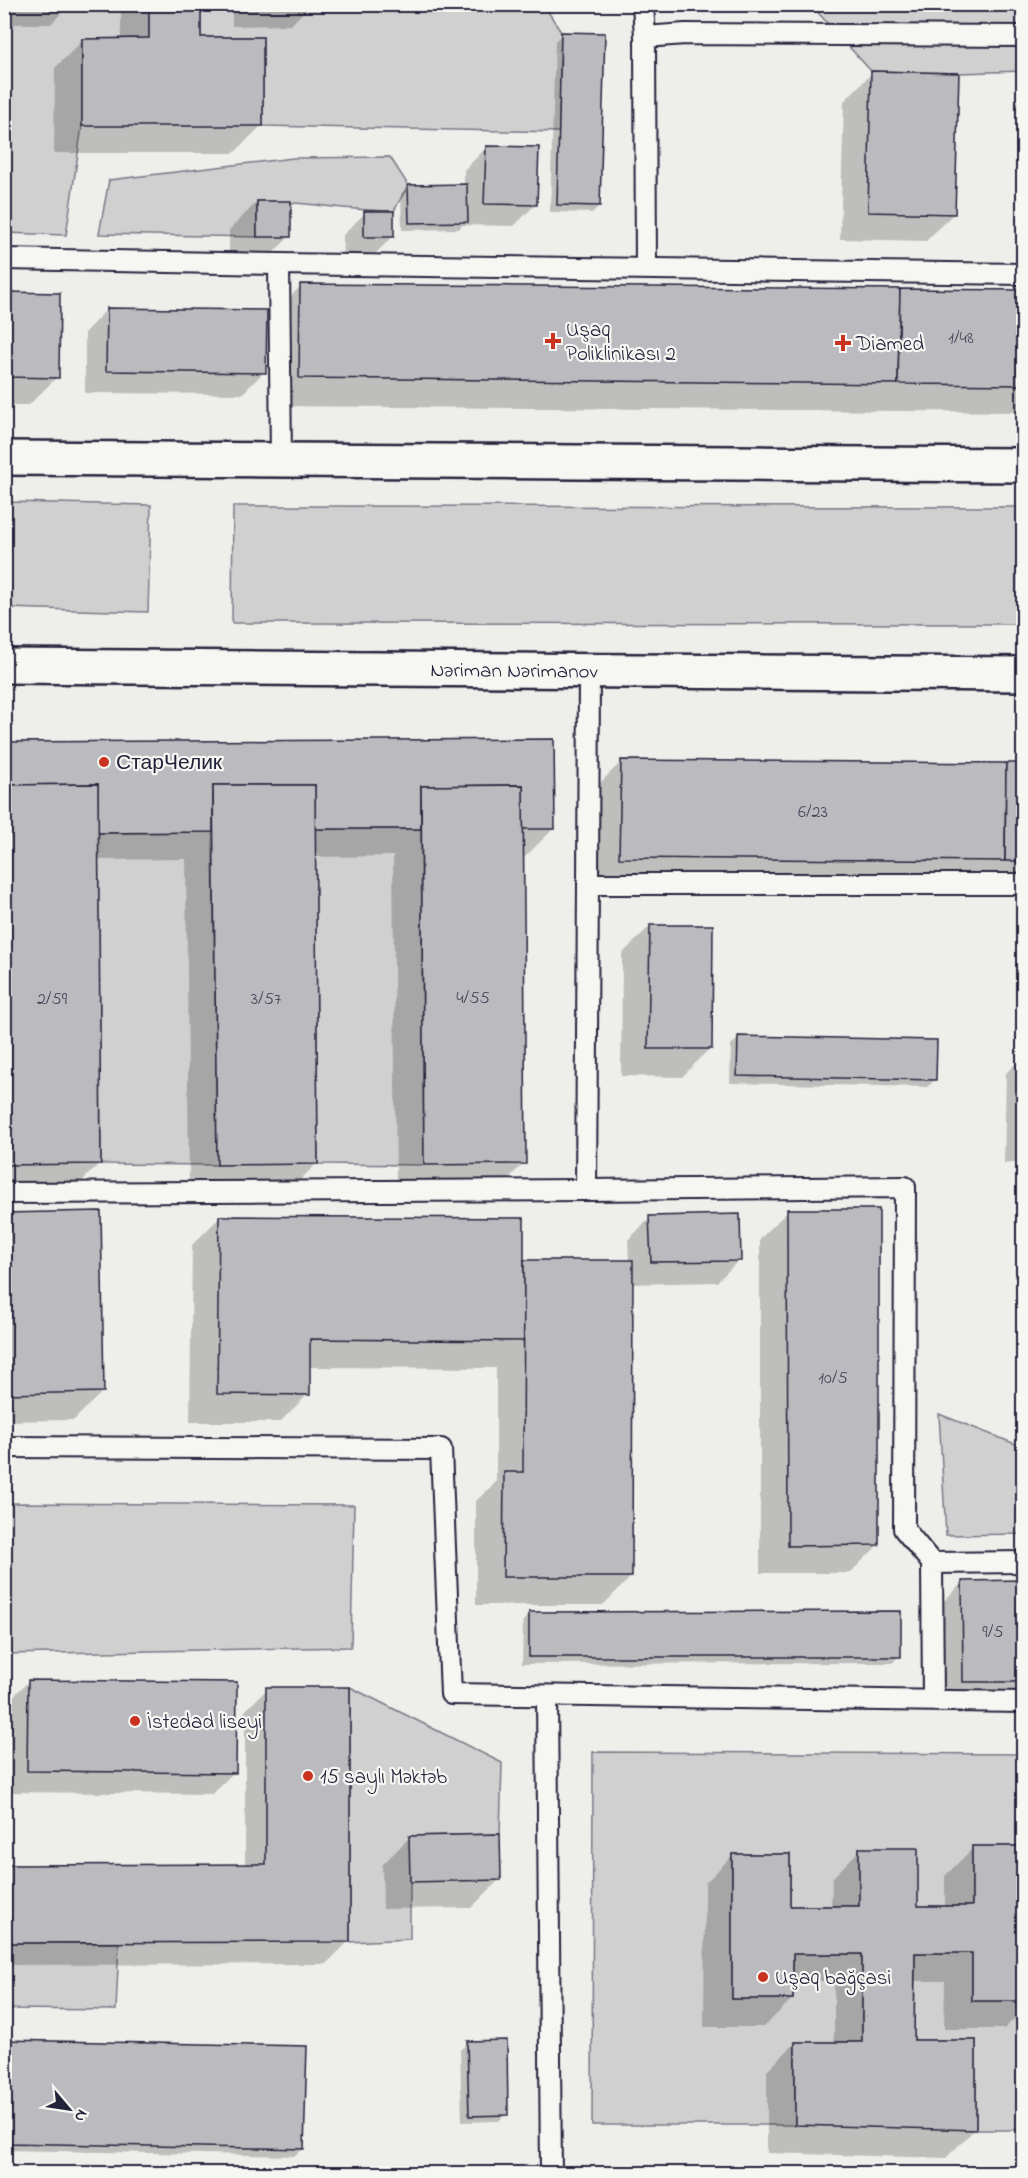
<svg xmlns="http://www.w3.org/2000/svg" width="1028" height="2178" font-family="'Indie Flower',sans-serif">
  <rect width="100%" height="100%" fill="#eeeeeb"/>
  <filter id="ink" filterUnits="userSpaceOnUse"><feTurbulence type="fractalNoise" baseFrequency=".0167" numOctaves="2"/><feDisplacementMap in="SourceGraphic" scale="12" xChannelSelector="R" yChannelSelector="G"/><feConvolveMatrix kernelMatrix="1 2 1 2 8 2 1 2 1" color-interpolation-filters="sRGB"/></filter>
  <g filter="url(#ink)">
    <!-- green -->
    <g fill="#d0d0d1" stroke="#797986" stroke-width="1.5">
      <polygon points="5,5 149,5 149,38 82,39 82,126 66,235 5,233"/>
      <polygon points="201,5 544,5 561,32 559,132 263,126 263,37 201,37"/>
      <polygon points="811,5 1023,5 1023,71 959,73 871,71"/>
      <path d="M390,157L408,185L394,211C347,211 303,201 257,201V237L99,234L109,180L293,158Z"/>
      <polygon points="5,502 151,505 148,612 5,608"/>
      <polygon points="233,506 1023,507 1023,624 232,623"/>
      <polygon points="315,829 421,829 424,1165 318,1164"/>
      <polygon points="213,832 217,1165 101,1164 98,833"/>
      <polygon points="939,1414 1023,1447 1023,1534 946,1535"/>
      <polygon points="4,1503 354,1505 351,1647 5,1654"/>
      <polygon points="350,1687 502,1763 500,1834 410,1836 410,1939 350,1942"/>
      <polygon points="593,1752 1023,1754 1023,1846 972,1846 972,1906 918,1906 859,1848 859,1906 790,1906 790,1854 732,1854 732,1999 793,1999 793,1954 862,1954 862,2042 795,2042 795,2125 592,2125"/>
      <polygon points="5,1943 119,1943 116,2010 5,2009"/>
      <polygon points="915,1953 972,1953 972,2001 1023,2001 1023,2130 976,2130 976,2040 914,2040"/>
    </g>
    <!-- shadow -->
    <g fill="#0003">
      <polygon points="4,4 70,4 51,24 4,24"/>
      <polygon points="121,4 200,4 200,38 262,125 234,153 54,153 55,68 83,40 121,40"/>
      <polygon points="232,4 311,4 291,25 232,26"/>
      <polygon points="562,34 599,206 592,213 550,212 555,41"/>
      <polygon points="872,73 954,213 926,241 840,239 844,101"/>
      <polygon points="487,147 536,204 514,226 462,225 459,229 402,230 401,194 408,187 464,185 464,170"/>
      <polygon points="257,202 290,236 262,264 229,264 229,230"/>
      <polygon points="365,213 392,237 370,259 343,259 343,235"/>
      <polygon points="301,286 1024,292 1024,412 272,406 273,314"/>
      <polygon points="4,294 57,377 29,405 4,405"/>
      <polygon points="107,309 264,372 242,394 85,393 85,332"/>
      <polygon points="553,740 553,829 525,857 522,857 524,1163 496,1191 396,1193 393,856 314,857 317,1163 289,1191 189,1193 186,859 97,860 100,1163 72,1191 4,1192 4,743"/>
      <polygon points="621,762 1024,765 1024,889 592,885 593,790"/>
      <polygon points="650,926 710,1048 682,1077 621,1076 622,954"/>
      <polygon points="739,1038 935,1080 927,1087 730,1083 731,1045"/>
      <polygon points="1024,1056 1024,1163 1004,1163 1006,1073"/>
      <polygon points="788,1211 878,1545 850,1573 760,1573 760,1239"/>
      <polygon points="4,1214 102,1392 74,1420 4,1421"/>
      <polygon points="220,1217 522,1261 629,1261 628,1240 650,1218 739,1260 717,1282 631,1284 631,1577 603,1605 476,1605 476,1501 496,1482 496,1368 308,1367 308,1394 280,1422 190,1422 192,1245"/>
      <polygon points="963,1582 1024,1582 1024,1709 935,1710 935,1610"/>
      <polygon points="530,1614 899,1656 892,1663 522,1664 523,1621"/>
      <polygon points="29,1681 234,1772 212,1794 6,1792 6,1703"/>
      <polygon points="267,1689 348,1942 326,1964 4,1965 4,1866 245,1866 245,1711"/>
      <polygon points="410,1837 499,1880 471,1908 383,1909 382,1865"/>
      <polygon points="973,1848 1024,1848 1024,2009 1004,2029 944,2029 945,1981 913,1981 913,2041 974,2130 946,2158 767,2153 767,2071 795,2043 834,2043 834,1981 792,1981 792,1999 764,2027 704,2027 705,1883 733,1855 789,1908 831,1908 832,1878 860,1850 916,1907 945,1908 945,1876"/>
      <polygon points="4,2041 303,2149 295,2156 4,2150"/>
      <polygon points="468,2043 506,2114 499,2121 462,2122 460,2050"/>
    </g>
    <!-- building -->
    <g fill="#bbbbbf" stroke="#22223b" stroke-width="1.5">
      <polygon points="149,4 201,4 201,37 263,37 263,126 82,126 82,39 149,38"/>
      <polygon points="561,32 605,33 600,206 557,205"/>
      <polygon points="871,71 959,73 955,214 868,212"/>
      <polygon points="486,146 539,147 537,205 484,204"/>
      <polygon points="467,184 468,222 409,223 408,185"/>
      <rect x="257" y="201" width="34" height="36"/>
      <rect x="364" y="211" width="30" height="26"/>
      <polygon points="300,284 900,289 898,384 299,378"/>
      <polygon points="900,289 1024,290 1024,385 898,384"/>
      <polygon points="4,292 60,293 59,378 4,377"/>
      <polygon points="107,308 267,310 266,373 106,371"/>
      <polygon points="554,739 555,829 523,829 523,785 421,786 421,829 315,829 315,785 213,785 213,832 98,833 98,784 4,785 4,742"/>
      <polygon points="621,760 1006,763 1005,861 619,858"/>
      <polygon points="1006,763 1024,763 1024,861 1005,861"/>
      <polygon points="98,784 101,1164 4,1165 4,785"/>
      <polygon points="213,785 315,785 318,1164 217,1165"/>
      <polygon points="523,785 526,1164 424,1165 421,786"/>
      <polygon points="650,925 713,925 712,1049 648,1049"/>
      <polygon points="738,1036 937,1040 936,1080 737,1076"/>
      <polygon points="787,1209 879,1209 879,1545 788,1546"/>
      <polygon points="101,1211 104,1392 7,1394 7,1335 4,1335 4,1213"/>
      <polygon points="740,1214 741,1261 651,1262 649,1216"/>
      <polygon points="219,1216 524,1218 524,1341 310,1339 310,1395 217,1394"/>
      <polygon points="524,1260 633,1260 632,1577 503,1577 504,1472 523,1472"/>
      <polygon points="1024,1580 1024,1682 963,1682 962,1581"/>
      <polygon points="901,1611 901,1657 529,1657 529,1612"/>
      <polygon points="28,1680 237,1682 236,1773 27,1771"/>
      <polygon points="266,1687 350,1687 350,1942 4,1943 4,1865 266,1864"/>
      <polygon points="500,1834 501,1880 410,1882 409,1836"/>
      <polygon points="972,1846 1024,1846 1024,2001 972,2001 972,1953 915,1953 914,2040 976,2040 976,2130 795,2125 795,2042 862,2042 862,1954 793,1954 793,1999 732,1999 732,1854 790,1854 790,1906 859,1906 859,1848 918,1848 918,1906 972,1906"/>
      <polygon points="4,2040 307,2046 304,2149 4,2143"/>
      <polygon points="507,2040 508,2115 469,2116 467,2041"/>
    </g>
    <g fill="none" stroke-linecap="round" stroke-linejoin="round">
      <!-- service casing -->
      <g stroke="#22223b" stroke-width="24">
        <g id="service">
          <polyline points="643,4 645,37"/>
          <polyline points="4,259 279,264"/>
          <polyline points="646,268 645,37 685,34 1024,36"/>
          <polyline points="281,459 279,264 1024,274"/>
          <polyline points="589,672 588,884 1024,884"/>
          <polyline points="588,884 586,1190 905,1187 904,1529 932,1563"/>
          <polyline points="4,1193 586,1190"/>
          <polyline points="4,1447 441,1449 451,1694 1024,1702"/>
          <polyline points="547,1696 551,2174"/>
          <polyline points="933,1700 932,1563 1024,1562"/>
        </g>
      </g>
      <!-- secondary casing -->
      <g stroke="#22223b" stroke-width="38">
        <g id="secondary">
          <polyline points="4,458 1024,465"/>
          <path id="s1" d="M4,666L1024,674"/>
        </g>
      </g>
      <!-- service -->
      <use href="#service" stroke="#f6f6f2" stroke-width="20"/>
      <!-- secondary -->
      <use href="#secondary" stroke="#f6f6f2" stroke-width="33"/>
    </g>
  </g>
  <!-- markers -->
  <g fill="#c8321e" stroke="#f6f6f2" stroke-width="2">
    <path d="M550 332h6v6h6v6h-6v6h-6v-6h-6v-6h6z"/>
    <path d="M840 334h6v6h6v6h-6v6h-6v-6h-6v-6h6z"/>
    <circle cx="104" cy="762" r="6"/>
    <circle cx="135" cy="1721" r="6"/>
    <circle cx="308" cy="1776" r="6"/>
    <circle cx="763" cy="1977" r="6"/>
  </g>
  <g text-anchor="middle" stroke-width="4.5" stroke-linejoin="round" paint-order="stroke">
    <!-- number labels -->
    <g font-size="18" fill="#48485c">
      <text x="961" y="343">1/48</text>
      <text x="813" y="817">6/23</text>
      <text x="473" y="1003">4/55</text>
      <text x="52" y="1004">2/59</text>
      <text x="266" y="1004">3/57</text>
      <text x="833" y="1383">10/5</text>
      <text x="993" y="1637">9/5</text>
    </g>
    <!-- poi labels -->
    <g font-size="21" fill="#22223b" stroke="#f6f6f2" text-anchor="start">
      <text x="566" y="336">Uşaq<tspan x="566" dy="24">Poliklinikası 2</tspan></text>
      <text x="856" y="350">Diamed</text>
      <text x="116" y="769">СтарЧелик</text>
      <text x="147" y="1728">İstedad liseyi</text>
      <text x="320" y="1783">15 saylı Məktəb</text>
      <text x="775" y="1984">Uşaq bağçasi</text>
    </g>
    <!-- street labels -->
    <g font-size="21" fill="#22223b" stroke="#f6f6f2">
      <text dy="7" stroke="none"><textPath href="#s1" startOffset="510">Nəriman Nərimanov</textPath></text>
    </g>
  </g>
  <!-- margin -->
  <rect width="1028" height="2178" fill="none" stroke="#f6f6f2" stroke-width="24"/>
  <rect x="12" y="12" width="1004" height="2154" fill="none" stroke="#22223b" stroke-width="2" filter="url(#ink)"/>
  <!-- north arrow -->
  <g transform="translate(69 2109) rotate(119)" stroke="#f6f6f2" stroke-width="4.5" paint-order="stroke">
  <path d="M0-4.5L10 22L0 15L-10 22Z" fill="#22223b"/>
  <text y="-9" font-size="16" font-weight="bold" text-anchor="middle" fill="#22223b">N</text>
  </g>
</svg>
